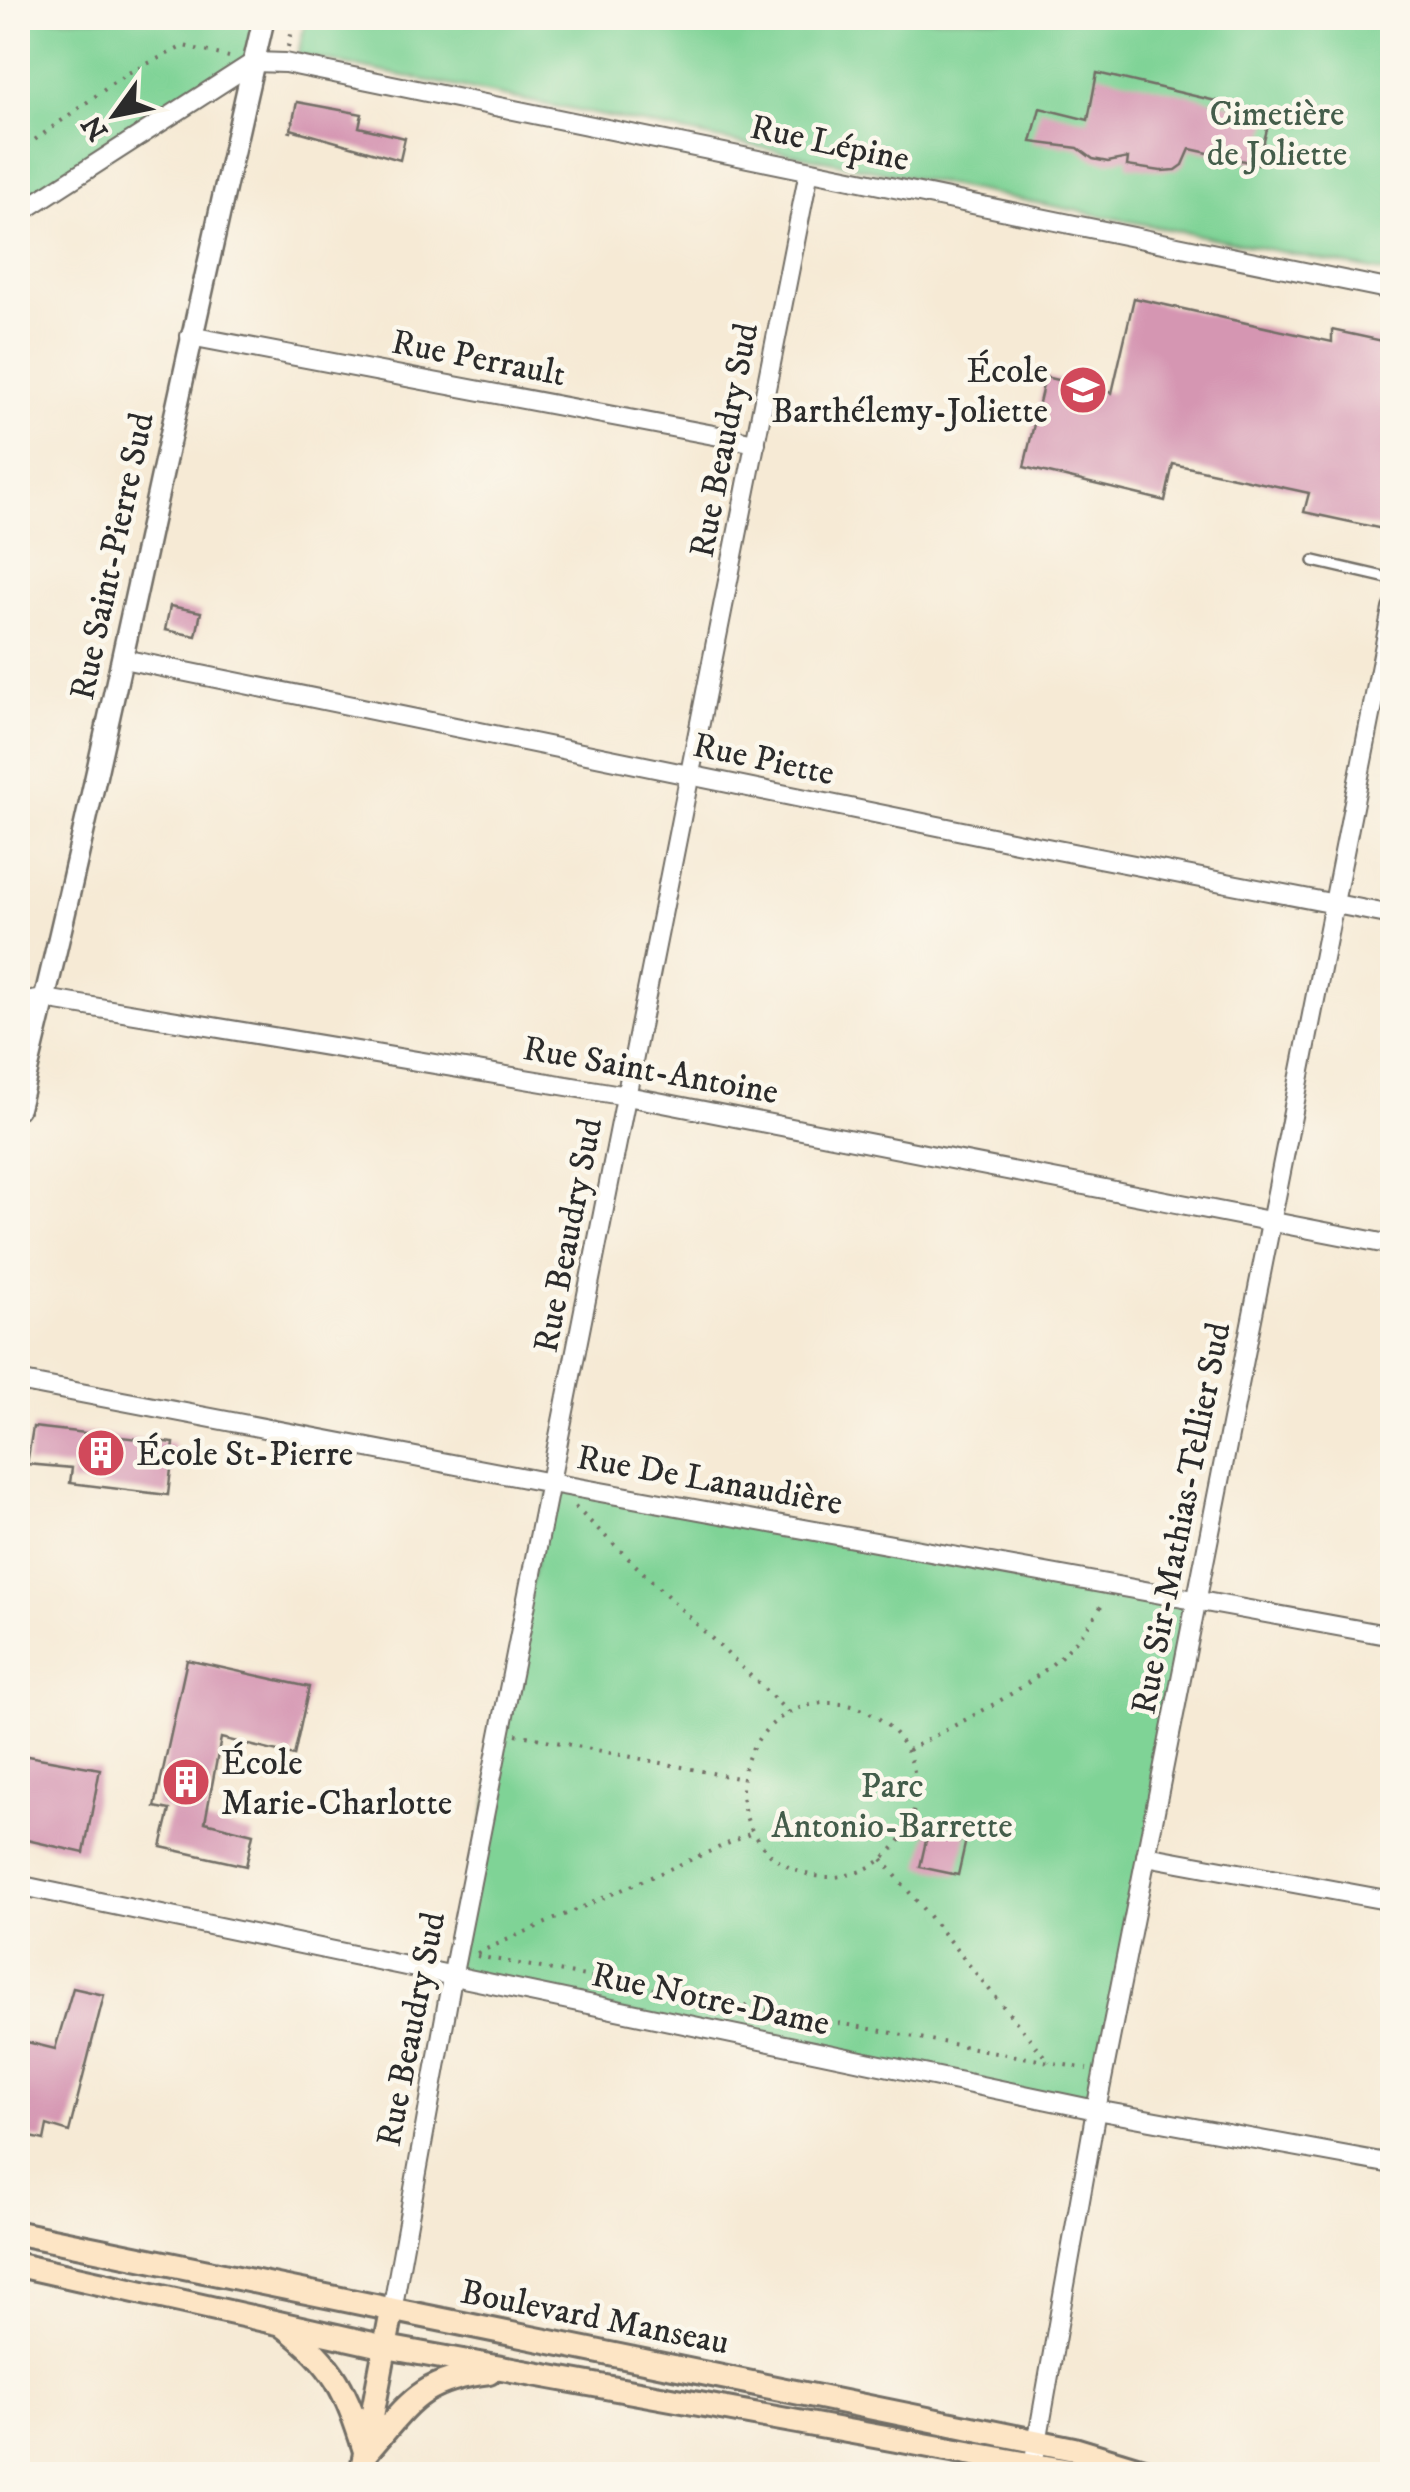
<svg xmlns="http://www.w3.org/2000/svg" width="1410" height="2492" font-family="'IM FELL DW Pica',serif">
  <rect width="100%" height="100%" fill="#fbf7ec"/>
  <filter id="ink" filterUnits="userSpaceOnUse"><feTurbulence type="fractalNoise" baseFrequency=".01" numOctaves="2"/><feDisplacementMap in="SourceGraphic" scale="20" xChannelSelector="R" yChannelSelector="G"/><feConvolveMatrix kernelMatrix="1 2 1 2 8 2 1 2 1" color-interpolation-filters="sRGB"/></filter>
  <filter id="wash" filterUnits="userSpaceOnUse"><feTurbulence type="fractalNoise" baseFrequency=".0048" numOctaves="4" result="noise"/><feDisplacementMap in="SourceGraphic" scale="40" xChannelSelector="R" yChannelSelector="G"/><feGaussianBlur stdDeviation="2.25" result="paint"/><feColorMatrix in="noise" values="0 0 0 0 0 0 0 0 0 0 0 0 0 0 0 0 0 1.4 0 .05"/><feComposite in="paint" operator="in"/></filter>
  <g filter="url(#wash)">
    <rect width="100%" height="100%" fill="#f6ead5"/>
    <!-- green -->
    <g fill="#7fd396" stroke="#557f60" stroke-width="2.5">
      <polygon points="18,18 264,18 254,62 18,214"/>
      <polygon points="306,18 1392,18 1392,274 298,55"/>
      <polygon points="551,1483 1198,1599 1096,2110 452,1978"/>
    </g>
    <g id="blocks">
      <!-- building -->
      <g fill="#d596b2">
        <polygon points="1097,73 1271,114 1258,164 1190,149 1183,165 1176,170 1161,171 1127,166 1128,158 1108,162 1093,159 1078,148 1031,142 1040,108 1088,120"/>
        <polygon points="297,102 362,114 359,127 405,138 400,160 291,129"/>
        <polygon points="1134,298 1332,342 1332,330 1392,343 1392,531 1304,512 1309,493 1173,464 1165,501 1024,467 1045,377 1112,393"/>
        <polygon points="170,606 201,612 196,636 165,630"/>
        <polygon points="33,1427 174,1443 168,1495 70,1483 72,1468 27,1464"/>
        <polygon points="187,1660 309,1687 294,1756 221,1738 205,1822 253,1834 246,1866 161,1847 170,1810 155,1807"/>
        <polygon points="22,1755 100,1769 84,1853 18,1838 18,1778"/>
        <polygon points="930,1823 968,1831 958,1875 920,1867"/>
        <polygon points="73,1988 104,1995 69,2132 47,2125 44,2140 18,2134 18,2055 23,2041 55,2049"/>
      </g>
    </g>
  </g>
  <g filter="url(#ink)">
    <use href="#blocks" fill-opacity="0" stroke="#726e66" stroke-width="2.5"/>
    <g fill="none" stroke-linecap="round" stroke-linejoin="round">
      <!-- service casing -->
      <g stroke="#726e66" stroke-width="14">
        <polyline id="service" points="1314,561 1392,579"/>
      </g>
      <!-- minor casing -->
      <g stroke="#726e66" stroke-width="22">
        <g id="minor">
          <polyline points="18,214 254,62 285,63 1392,290"/>
          <polyline points="190,336 756,443"/>
          <polyline points="123,659 1016,842 1392,915"/>
          <polyline points="18,1003 45,999 627,1096 1392,1245"/>
          <polyline points="18,1381 551,1483 1392,1636"/>
          <polyline points="1146,1856 1392,1901"/>
          <polyline points="18,1885 1096,2110 1392,2164"/>
          <polyline points="392,2311 452,1978 809,171"/>
          <polyline points="1035,2454 1096,2110 1392,609"/>
        </g>
      </g>
      <!-- tertiary casing -->
      <g stroke="#726e66" stroke-width="25">
        <path id="tertiary" d="M18,1108C108,746 179,380 264,18"/>
      </g>
      <!-- secondary casing -->
      <g stroke="#726e66" stroke-width="28">
        <g id="secondary">
          <polyline points="18,2233 1074,2449 1156,2474"/>
          <polyline points="18,2265 386,2347 1034,2465 1082,2473 1114,2474"/>
          <path d="M284,2326C335,2365 346,2391 365,2451"/>
          <path d="M365,2454C410,2403 419,2380 490,2372"/>
          <polyline points="361,2474 392,2311"/>
        </g>
      </g>
      <!-- path -->
      <g stroke="#726e66" stroke-width="4" stroke-dasharray="2.5 8" stroke-linecap="butt">
        <polyline points="288,47 295,18"/>
        <polyline points="290,133 294,115"/>
        <polyline points="18,152 126,74 184,46 229,57"/>
        <polyline points="575,1507 788,1712"/>
        <circle cx="829" cy="1790" r="87"/>
        <polyline points="516,1734 742,1779"/>
        <path d="M908,1750C981,1710 1063,1678 1104,1601"/>
        <polyline points="882,1859 1049,2062"/>
        <polyline points="477,1953 752,1833"/>
        <polyline points="477,1956 1087,2069"/>
      </g>
      <!-- service -->
      <use href="#service" stroke="#fff" stroke-width="9"/>
      <!-- minor -->
      <use href="#minor" stroke="#fff" stroke-width="18"/>
      <!-- tertiary -->
      <use href="#tertiary" stroke="#fff" stroke-width="20"/>
      <!-- secondary -->
      <use href="#secondary" stroke="#fde5c5" stroke-width="22"/>
    </g>
  </g>
  <!-- icons -->
  <defs>
    <g id="school-disc" transform="scale(2.5)"><circle r="9.5" fill="#d1495b" stroke="#fbf7ec"/><path d="M0-5L7-2L0 1L-7-2ZM-4 1L0 2.5L4 1V4Q0 6-4 4Z" fill="#fff"/></g>
    <g id="building-disc" transform="scale(2.5)"><circle r="9.5" fill="#d1495b" stroke="#fbf7ec"/><path d="M-4-6H4V6H1V3H-1V6H-4ZM-2.5-4.3h1.7v1.8h-1.7ZM.8-4.3h1.7v1.8H.8ZM-2.5-1h1.7V.8h-1.7ZM.8-1h1.7V.8H.8Z" fill="#fff"/></g>
  </defs>
  <g fill-rule="evenodd">
    <use href="#school-disc" x="1083" y="390"/>
    <use href="#building-disc" x="101" y="1453"/>
    <use href="#building-disc" x="186" y="1782"/>
  </g>
  <g text-anchor="middle" stroke-width="9" stroke-linejoin="round" paint-order="stroke">
    <!-- park labels -->
    <g font-size="35" fill="#445d4b" stroke="#fbf7ec">
      <text x="1277" y="125">Cimetière<tspan x="1277" dy="40">de Joliette</tspan></text>
      <text x="892" y="1797">Parc<tspan x="892" dy="40">Antonio-Barrette</tspan></text>
    </g>
    <!-- street labels -->
    <g font-size="35" fill="#2b2b2b" stroke="#fbf7ec">
      <text transform="translate(830 142) rotate(12)" y="12">Rue Lépine</text>
      <text transform="translate(479 357) rotate(11)" y="12">Rue Perrault</text>
      <text transform="translate(723 440) rotate(-79)" y="12">Rue Beaudry Sud</text>
      <text transform="translate(111 556) rotate(-78)" y="12">Rue Saint-Pierre Sud</text>
      <text transform="translate(764 758) rotate(12)" y="12">Rue Piette</text>
      <text transform="translate(651 1069) rotate(10)" y="12">Rue Saint-Antoine</text>
      <text transform="translate(567 1235) rotate(-79)" y="12">Rue Beaudry Sud</text>
      <text transform="translate(710 1479) rotate(10)" y="12">Rue De Lanaudière</text>
      <text transform="translate(1180 1518) rotate(-79)" y="12">Rue Sir-Mathias-Tellier Sud</text>
      <text transform="translate(711 1998) rotate(12)" y="12">Rue Notre-Dame</text>
      <text transform="translate(410 2029) rotate(-79)" y="12">Rue Beaudry Sud</text>
      <text transform="translate(595 2316) rotate(11)" y="12">Boulevard Manseau</text>
    </g>
    <!-- poi labels -->
    <g font-size="35" fill="#2b2b2b" stroke="#fbf7ec" text-anchor="start">
      <text x="1048" y="382" text-anchor="end">École<tspan x="1048" dy="40">Barthélemy-Joliette</tspan></text>
      <text x="136" y="1465">École St-Pierre</text>
      <text x="221" y="1774">École<tspan x="221" dy="40">Marie-Charlotte</tspan></text>
    </g>
  </g>
  <!-- margin -->
  <rect width="1410" height="2492" fill="none" stroke="#fbf7ec" stroke-width="60"/>
  <!-- north arrow -->
  <g transform="translate(115 115) rotate(237)" stroke="#fbf7ec" stroke-width="8" paint-order="stroke">
  <path d="M0-8L18 38L0 25L-18 38Z" fill="#2b2b2b"/>
  <text y="-15" font-size="28" font-weight="bold" text-anchor="middle" fill="#2b2b2b">N</text>
  </g>
</svg>
